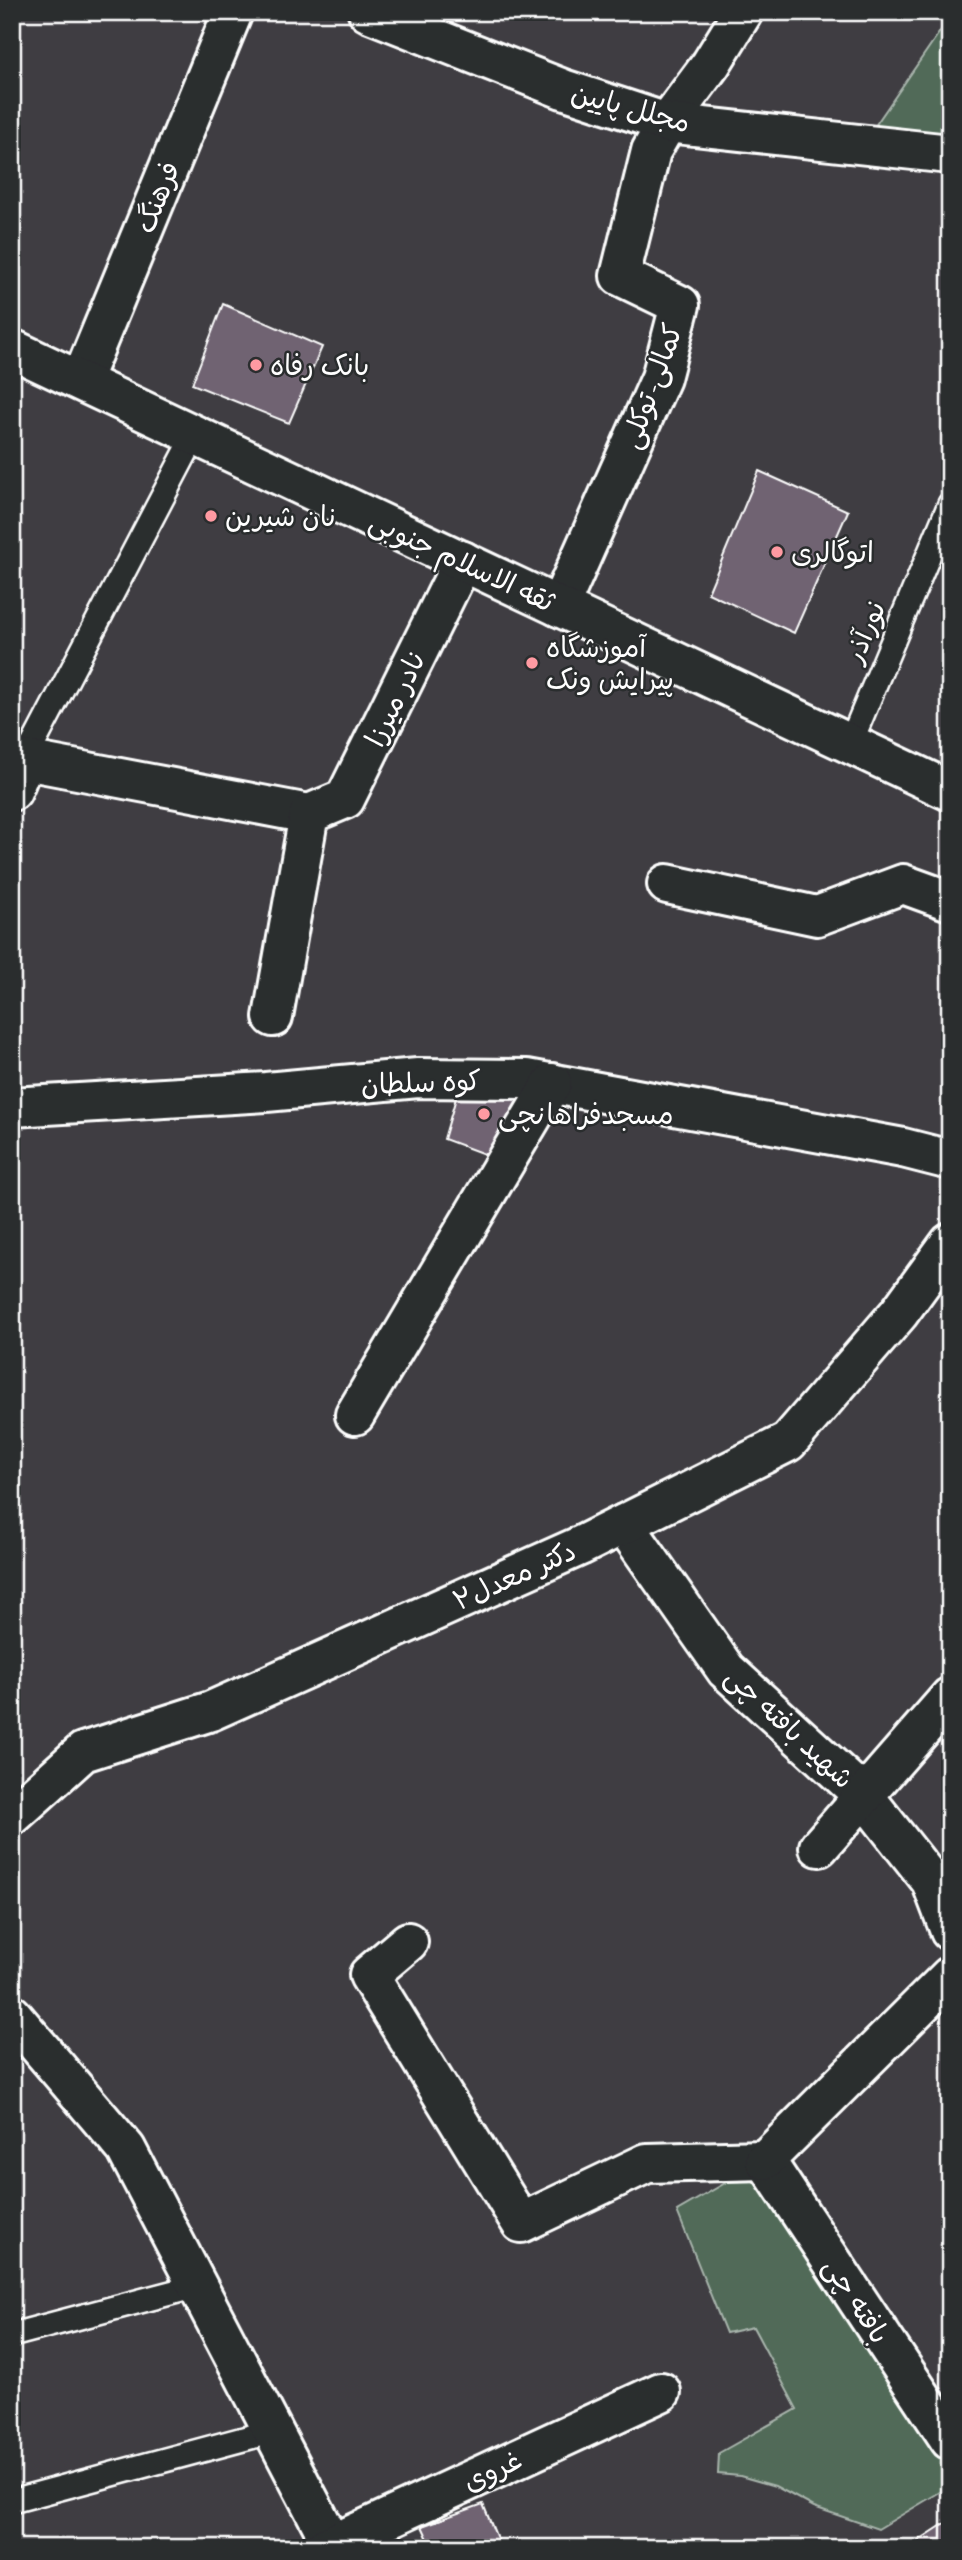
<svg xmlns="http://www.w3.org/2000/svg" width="962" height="2560" font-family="Caveat,'Playpen Sans Arabic',sans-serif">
  <rect width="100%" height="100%" fill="#3f3d42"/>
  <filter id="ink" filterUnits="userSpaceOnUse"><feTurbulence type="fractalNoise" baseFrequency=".0143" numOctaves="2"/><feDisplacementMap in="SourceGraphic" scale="14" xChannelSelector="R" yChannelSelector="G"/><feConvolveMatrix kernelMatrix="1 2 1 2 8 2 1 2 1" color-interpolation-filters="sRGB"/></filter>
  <g filter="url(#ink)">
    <!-- green -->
    <g fill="#516a58" stroke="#a8b4ac" stroke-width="2">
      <polygon points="950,17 950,150 866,139"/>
      <polygon points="765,2160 950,2456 950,2486 878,2529 814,2507 775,2486 740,2476 718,2474 719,2453 797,2409 753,2327 726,2333 677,2211"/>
    </g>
    <!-- building -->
    <g fill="#6f6372" stroke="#fff" stroke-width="2">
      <polygon points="223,304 322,347 289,423 192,384"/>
      <polygon points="759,471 848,511 794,633 708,593"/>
      <polygon points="460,1084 530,1089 495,1158 444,1139"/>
      <polygon points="483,2504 501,2548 432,2548 422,2526"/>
      <polygon points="950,2520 950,2548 907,2548"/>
    </g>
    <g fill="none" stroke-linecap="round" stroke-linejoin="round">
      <!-- service casing -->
      <g stroke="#fff" stroke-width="28">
        <g id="service">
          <polyline points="850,744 950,504"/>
          <polyline points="25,760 195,435"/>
          <polyline points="12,2335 197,2286"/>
          <polyline points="12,2501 273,2431"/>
        </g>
      </g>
      <!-- minor casing -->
      <g stroke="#fff" stroke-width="44">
        <g id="minor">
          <polyline points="81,381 233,12"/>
          <polyline points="559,607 661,378 680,305 620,276 651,151 667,123 711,64 743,12"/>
          <polyline points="12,756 25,760 12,791"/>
          <polyline points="25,760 309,814"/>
          <polyline points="667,884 817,916 903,884 950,901"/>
          <polyline points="273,1017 309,814 345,799 463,561"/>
          <polyline points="12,1107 266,1092 418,1078 527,1079 903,1148 950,1160"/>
          <polyline points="355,1415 552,1083"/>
          <polyline points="624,1524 726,1670 864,1796 931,1881 950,1931"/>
          <polyline points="12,1816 83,1752 211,1711 580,1546 788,1442 899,1313 950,1243"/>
          <polyline points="819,1847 950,1697"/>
          <polyline points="408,1942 369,1975 521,2223 647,2163 765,2160"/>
          <polyline points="12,2015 126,2149 332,2544"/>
          <polyline points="765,2160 950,2440"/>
          <polyline points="765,2160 950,1976"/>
          <polyline points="324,2548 661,2392"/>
        </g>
      </g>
      <!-- tertiary casing -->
      <g stroke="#fff" stroke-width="44">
        <polyline id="tertiary" points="368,12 563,89 667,123 950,154"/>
      </g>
      <!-- primary casing -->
      <g stroke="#fff" stroke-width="44">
        <polyline id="primary" points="12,349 950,791"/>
      </g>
      <!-- service -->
      <use href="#service" stroke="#2a2d2e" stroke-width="23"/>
      <!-- minor -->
      <use href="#minor" stroke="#2a2d2e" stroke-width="38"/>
      <!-- tertiary -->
      <use href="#tertiary" stroke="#2a2d2e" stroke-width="38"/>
      <!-- primary -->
      <use href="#primary" stroke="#2a2d2e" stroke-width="38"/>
    </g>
  </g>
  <!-- markers -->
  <g fill="#ff9aa2" stroke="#2a2d2e" stroke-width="2.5">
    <circle cx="256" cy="365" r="7"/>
    <circle cx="211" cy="516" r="7"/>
    <circle cx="777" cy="552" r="7"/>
    <circle cx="532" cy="663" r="7"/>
    <circle cx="484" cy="1114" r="7"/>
  </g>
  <g text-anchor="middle" stroke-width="5" stroke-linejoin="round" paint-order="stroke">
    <!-- street labels -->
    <g font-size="28" fill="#fff" stroke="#2a2d2e">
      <text transform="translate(631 107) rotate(15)" y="10">مجلل پایین</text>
      <text transform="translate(157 197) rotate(-68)" y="10">فرهنگ</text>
      <text transform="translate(651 386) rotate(-70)" y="10">کمالی-توکلی</text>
      <text transform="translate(462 561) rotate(25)" y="10">ثقه الاسلام جنوبی</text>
      <text transform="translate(864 632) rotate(-67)" y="10">نورآذر</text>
      <text transform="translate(395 698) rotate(-64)" y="10">نادر میرزا</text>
      <text transform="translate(421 1082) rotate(-2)" y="10">کوه سلطان</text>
      <text transform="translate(514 1575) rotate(-24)" y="10">دکتر معدل۲</text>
      <text transform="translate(790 1727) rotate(43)" y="10">شهید بافته چی</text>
      <text transform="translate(857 2300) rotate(57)" y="10">بافته چی</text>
      <text transform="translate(492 2470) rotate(-25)" y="10">غروی</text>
    </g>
    <!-- poi labels -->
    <g font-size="28" fill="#fff" stroke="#2a2d2e" text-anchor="start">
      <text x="270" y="375">بانک رفاه</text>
      <text x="225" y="526">نان شیرین</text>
      <text x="791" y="562">اتوگالری</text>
      <text x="546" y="657">آموزشگاه<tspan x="546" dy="32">پیرایش ونک</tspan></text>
      <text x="498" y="1124">مسجدفراهانچی</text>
    </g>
  </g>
  <!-- margin -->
  <rect width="962" height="2560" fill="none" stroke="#2a2d2e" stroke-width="42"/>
  <rect x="21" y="21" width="920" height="2518" fill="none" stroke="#fff" stroke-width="2.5" filter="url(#ink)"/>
</svg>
